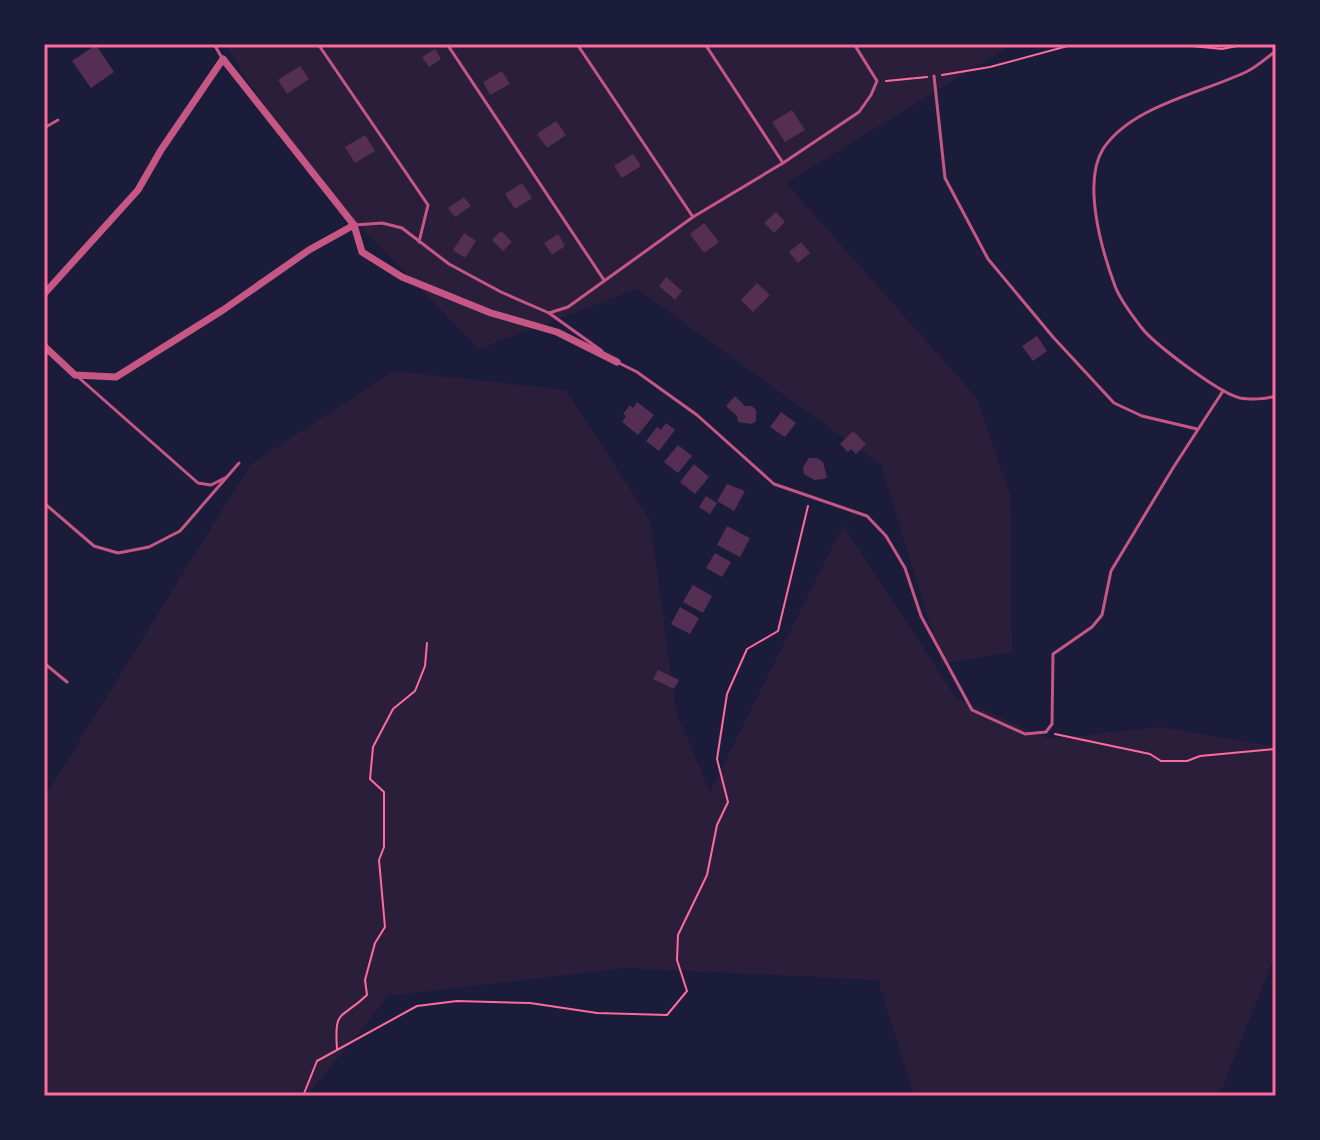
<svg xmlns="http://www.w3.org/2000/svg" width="1320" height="1140" font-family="Bitter,serif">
  <rect width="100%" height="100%" fill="#1b1b3a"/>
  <!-- green -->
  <g fill="#2a1e3b">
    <polygon points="224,44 1013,44 786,183 976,397 1011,497 1012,652 942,664 881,465 637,289 479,349 308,173"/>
    <polygon points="393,371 566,390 650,520 676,712 710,792 843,525 956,698 1049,739 1161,727 1276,747 1276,959 1273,960 1219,1096 914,1096 878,980 625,968 388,996 307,1096 44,1096 44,798 250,465"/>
  </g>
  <!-- building -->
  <g fill="#542f53">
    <polygon points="96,45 114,72 91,88 72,61"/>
    <polygon points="435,49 441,59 429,67 422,57"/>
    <polygon points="300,66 309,79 287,94 278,80"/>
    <polygon points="502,71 510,84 490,95 483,82"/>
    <polygon points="792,110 805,130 785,142 772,122"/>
    <polygon points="556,121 566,135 547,148 537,134"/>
    <polygon points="365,135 375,151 355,163 345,147"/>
    <polygon points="633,154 641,166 622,178 614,166"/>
    <polygon points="522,183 532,198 515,209 505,194"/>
    <polygon points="464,197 471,206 455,217 448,208"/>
    <polygon points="776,212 785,222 774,233 764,223"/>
    <polygon points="704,223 719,242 704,253 690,234"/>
    <polygon points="501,231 512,242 503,251 492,240"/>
    <polygon points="464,233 476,241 465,258 453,250"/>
    <polygon points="558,234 565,246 552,255 544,243"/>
    <polygon points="801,242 810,253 798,263 789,252"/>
    <polygon points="666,277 682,291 675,300 659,286"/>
    <polygon points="757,283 770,295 753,312 741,300"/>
    <polygon points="1037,336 1047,351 1033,361 1022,346"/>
    <polygon points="735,396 745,406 752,406 756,410 756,421 752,424 738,422 737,416 726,406"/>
    <polygon points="637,402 654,415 638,435 622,422 626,416 623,414 630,405 633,408"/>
    <polygon points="781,412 796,423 785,437 770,427"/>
    <polygon points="666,423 675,430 659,451 646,441 657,427 661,430"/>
    <polygon points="853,431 866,444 856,454 851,449 848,452 840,444"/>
    <polygon points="678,445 692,456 678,473 664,462"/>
    <polygon points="809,458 817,458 823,462 827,477 824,479 814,480 804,474 803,467"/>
    <polygon points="694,464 709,477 695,494 680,482"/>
    <polygon points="727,484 745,491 734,511 717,501"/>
    <polygon points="706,496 717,503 710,514 699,507"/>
    <polygon points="727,526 750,538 740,557 717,545"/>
    <polygon points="715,553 731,562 722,577 706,568"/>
    <polygon points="693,585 712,596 703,613 683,602"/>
    <polygon points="680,607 699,618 690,634 671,624"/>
    <polygon points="658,670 679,680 674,689 653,679"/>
  </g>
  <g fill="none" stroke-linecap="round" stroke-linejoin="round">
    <!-- path -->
    <g stroke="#ff6b9d" stroke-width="2">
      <polyline points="1171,44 1222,49 1247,44"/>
      <polyline points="942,75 990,67 1075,44"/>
      <polyline points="886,81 927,77"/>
      <polyline points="1055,734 1150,754 1161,761 1187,761 1200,756 1276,749"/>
      <path d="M337,1049C334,1008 341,1020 367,995L365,980L375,943L385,927L379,860L384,847V792L370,779L373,747L393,709L415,691L425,666L427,643"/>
      <polyline points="303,1096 317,1061 417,1006 457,1001 530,1003 597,1013 667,1015 687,991 677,960 678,935 707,875 717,825 728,802 717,759 727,694 747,649 778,631 808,506"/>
    </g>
    <!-- service -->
    <g stroke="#c65784" stroke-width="3">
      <polyline points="214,44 222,58"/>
      <polyline points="318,44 428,205 419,242"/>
      <polyline points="447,44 604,280"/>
      <polyline points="577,44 693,217"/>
      <polyline points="705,44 783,163"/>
      <path d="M1276,51C1266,58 1257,67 1246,72C1202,93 1131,106 1103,149C1082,183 1102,251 1115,286C1120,300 1132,315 1141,327C1154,344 1219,393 1240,398C1250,400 1266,399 1276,396"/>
      <polyline points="934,76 945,178 988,259 1053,337 1114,403 1142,416 1197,429"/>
      <polyline points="44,128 58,120"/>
      <polyline points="355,225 382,223 402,228 449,264 501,292 549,313 568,307 693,217 783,163 859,112 871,95 877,81 854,44"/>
      <polyline points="549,313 602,351"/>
      <polyline points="617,362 637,372 697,415 774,484 867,516 886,536 905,568 921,616 972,710 1025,734 1046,732 1052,724 1053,654 1092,627 1102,615 1111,571 1173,468 1223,391"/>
      <polyline points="78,377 198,483 211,485 225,478"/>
      <polyline points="44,503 94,546 118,553 149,547 180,531 239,463"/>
      <polyline points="44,663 67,682"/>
    </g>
    <!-- minor -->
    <g stroke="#c65784" stroke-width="7">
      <polyline points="44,294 138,190 161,150 223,59 354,225"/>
      <polyline points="44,346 75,375 116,377 223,310 309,250 354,225 362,252 402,277 491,313 557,332 617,362"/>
    </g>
  </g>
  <!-- border -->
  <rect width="1320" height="1140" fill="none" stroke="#1b1b3a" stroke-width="92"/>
  <rect x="46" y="46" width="1228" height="1048" fill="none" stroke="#ff6b9d" stroke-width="3"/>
</svg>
